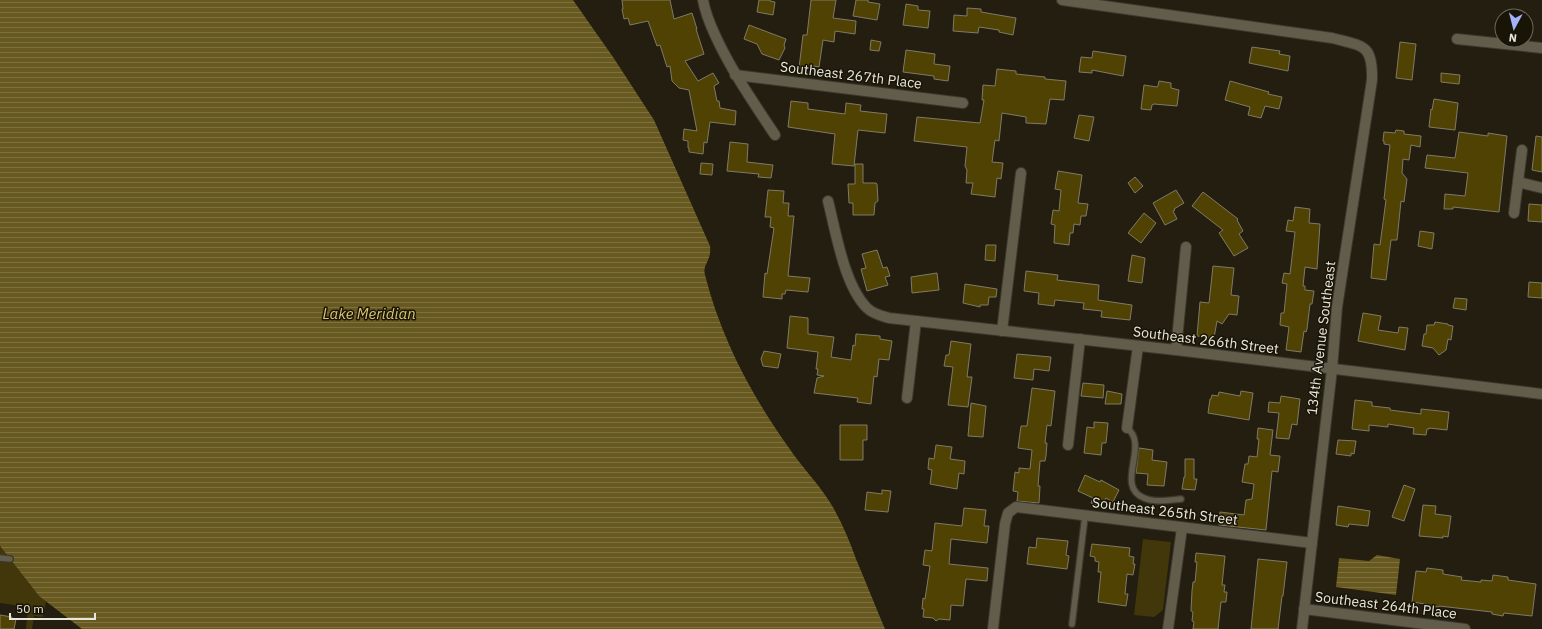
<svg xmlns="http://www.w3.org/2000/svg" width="1542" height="629" font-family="'IBM Plex Sans',sans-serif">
  <defs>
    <pattern id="water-rules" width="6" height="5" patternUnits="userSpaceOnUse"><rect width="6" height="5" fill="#675920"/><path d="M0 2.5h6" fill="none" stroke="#7d7140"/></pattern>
  </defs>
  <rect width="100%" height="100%" fill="#231e0f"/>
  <!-- green -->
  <g fill="#41370b">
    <polygon points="1143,539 1171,542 1163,610 1154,617 1134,615"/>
    <polygon points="0,546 39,596 46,601 43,617 34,616 32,629 26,629 28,607 0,603"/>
  </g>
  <!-- water -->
  <g fill="url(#water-rules)">
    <path d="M0,0H573L613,57L654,120L710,246C712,261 702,264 705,275C721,338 751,395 789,448C803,469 822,487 834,509C843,525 850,542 856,559C866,582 875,606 885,629H82L39,596L0,546Z"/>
    <polygon points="1377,555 1400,559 1396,595 1336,587 1339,558 1369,561"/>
  </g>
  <!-- building -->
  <g fill="#504202" stroke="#7f7a67">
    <polygon points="622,0 670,0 674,19 692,13 697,29 696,29 704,54 685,61 698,81 713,73 719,83 714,86 717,101 719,101 720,108 736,111 735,125 710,122 707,143 704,142 703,154 689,152 689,148 688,148 688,141 683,140 684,129 697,131 689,90 679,88 672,81 670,66 667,67 660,45 657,46 648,21 630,25 628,18 624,19 622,9 623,9"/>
    <polygon points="759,0 770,0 770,1 775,2 773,15 757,12"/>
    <polygon points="811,0 836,0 833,18 856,21 855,34 835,31 834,42 823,40 819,67 814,66 814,69 799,68 803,35 807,35"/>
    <polygon points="856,0 868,0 868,2 880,4 877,20 853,16"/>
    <polygon points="906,4 918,6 918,10 930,11 928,28 903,25"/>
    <polygon points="967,8 981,9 981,12 1016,18 1013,35 999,32 999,30 979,27 978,33 953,31 954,15 967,16"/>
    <polygon points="749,25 786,39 784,45 785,48 779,60 762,54 757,44 744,39"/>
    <polygon points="871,40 881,42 879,51 870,50"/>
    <polygon points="1400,42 1416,44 1412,80 1396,78"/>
    <polygon points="1252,47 1280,51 1279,54 1290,56 1288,71 1249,63"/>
    <polygon points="906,50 935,54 934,64 950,66 948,81 934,79 934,76 903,72"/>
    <polygon points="1093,51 1126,56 1123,76 1092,70 1092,73 1079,72 1081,57 1092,58"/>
    <polygon points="997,69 1016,71 1016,74 1045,77 1045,79 1066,81 1064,100 1050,99 1046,124 1026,123 1026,117 1002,113 999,141 995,140 992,162 1003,163 1001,179 997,178 995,197 971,194 973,183 966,183 967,170 965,166 967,147 914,141 917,117 980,123 984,100 982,100 983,85 995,86"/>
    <polygon points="1441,73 1460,75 1459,84 1441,82"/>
    <polygon points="1159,81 1171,83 1171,88 1179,90 1177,106 1154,104 1152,105 1151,110 1141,109 1144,85 1157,87 1158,86"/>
    <polygon points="1230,81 1269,92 1268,94 1282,97 1279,109 1265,106 1261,118 1248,115 1250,107 1225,100"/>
    <polygon points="1434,99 1458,103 1455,130 1429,127 1431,109 1432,110"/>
    <polygon points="791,101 808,103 808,109 845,114 846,103 861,105 860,111 887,114 885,133 858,130 854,166 832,164 835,134 788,127"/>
    <polygon points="1079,115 1094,117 1089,141 1074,138"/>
    <polygon points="1396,130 1404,131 1404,134 1421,136 1420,147 1411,145 1409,160 1403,159 1402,173 1407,179 1404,202 1401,201 1397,240 1391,240 1386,280 1371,278 1374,244 1380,245 1386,200 1384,199 1390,145 1384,144 1384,141 1383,141 1384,132 1395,133"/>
    <polygon points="1459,132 1488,136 1488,133 1507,136 1499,212 1453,207 1453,209 1444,209 1445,194 1465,196 1468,173 1425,168 1427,155 1455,158"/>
    <polygon points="1536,136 1542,137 1542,172 1532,170"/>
    <polygon points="730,142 748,144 747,162 773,165 771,178 758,177 759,174 727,171"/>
    <polygon points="701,163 713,164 712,175 700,174"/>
    <polygon points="855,164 863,164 863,183 876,183 877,184 878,201 875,203 874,215 853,215 853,203 849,203 848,184 855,184"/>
    <polygon points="1058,171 1082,175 1078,203 1088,204 1086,216 1081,216 1080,225 1074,224 1073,233 1070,233 1069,245 1054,243 1055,225 1051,224 1053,210 1059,211 1061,190 1055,189"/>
    <polygon points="1135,177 1143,186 1135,193 1128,183"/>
    <polygon points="768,190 784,191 783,203 789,203 788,216 794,216 788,276 810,278 808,292 786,290 785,294 782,294 782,299 763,297 765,273 767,274 774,228 770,227 771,217 765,217"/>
    <polygon points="1176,190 1184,203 1174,209 1175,210 1173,211 1177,219 1165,225 1153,203"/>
    <polygon points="1203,192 1238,219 1237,220 1243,231 1239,234 1248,248 1234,256 1219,233 1223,230 1192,206"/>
    <polygon points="1529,204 1542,205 1542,222 1528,221"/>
    <polygon points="1295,207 1310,209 1309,223 1320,224 1317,269 1305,267 1303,286 1305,286 1305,290 1314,291 1312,304 1310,304 1307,329 1306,332 1304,331 1301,352 1286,350 1289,327 1280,325 1281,313 1284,313 1287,284 1282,283 1284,273 1290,274 1295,232 1286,231 1288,220 1293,221"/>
    <polygon points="1144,213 1156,223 1141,243 1128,233"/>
    <polygon points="1420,231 1434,233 1432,249 1418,246"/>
    <polygon points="986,245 996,245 995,261 985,260"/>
    <polygon points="877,250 883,268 887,267 890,276 885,277 888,285 867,291 861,269 866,268 862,254"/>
    <polygon points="1132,255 1145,258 1142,283 1128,281"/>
    <polygon points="1213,266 1234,268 1231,295 1239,296 1237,315 1229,314 1222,324 1217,321 1214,338 1197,336 1200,302 1209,303"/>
    <polygon points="1026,271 1058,275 1057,280 1099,285 1098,300 1132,305 1130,320 1101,317 1102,311 1083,309 1084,303 1055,300 1054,306 1038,304 1039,293 1024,291"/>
    <polygon points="937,273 939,290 912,293 911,277"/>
    <polygon points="1529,282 1542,283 1542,298 1528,297"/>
    <polygon points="965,284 997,289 996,297 989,297 988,305 980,305 980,307 963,303"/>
    <polygon points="1455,298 1467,299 1466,310 1453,308"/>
    <polygon points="1363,313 1381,316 1378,330 1398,333 1399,327 1408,328 1405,350 1358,341"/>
    <polygon points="790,316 808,318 808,334 834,337 831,357 851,360 853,345 855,346 856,334 880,336 880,339 892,341 889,360 879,359 877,377 874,376 871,404 857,402 858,398 814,393 817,378 824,376 817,375 818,369 816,369 818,352 787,348"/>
    <polygon points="1435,322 1448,324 1448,325 1453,326 1451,340 1448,339 1446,350 1439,355 1433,348 1422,346 1424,334 1426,334 1427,325 1434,325"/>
    <polygon points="951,341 971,344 967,377 972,377 968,407 948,405 953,367 944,366 946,355 949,355"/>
    <polygon points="764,351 781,354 778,368 763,366 761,359"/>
    <polygon points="1017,354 1051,357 1049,371 1034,369 1033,380 1014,378"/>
    <polygon points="1083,383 1104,385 1103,398 1081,396"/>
    <polygon points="1032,388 1055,391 1051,426 1047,425 1045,443 1047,443 1046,456 1045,461 1040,461 1038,486 1040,486 1039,503 1017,501 1018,492 1013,491 1015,472 1019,473 1019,468 1030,469 1032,450 1018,448 1021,426 1027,426"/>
    <polygon points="1107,391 1122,394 1121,404 1105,404"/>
    <polygon points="1241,391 1253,393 1249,420 1208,413 1210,399 1211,399 1212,395 1218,396 1219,392 1240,396"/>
    <polygon points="1281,396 1300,399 1297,425 1292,424 1289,439 1276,438 1279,413 1268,412 1269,402 1280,403"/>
    <polygon points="1355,400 1372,402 1372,406 1390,408 1390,410 1421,414 1421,409 1449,412 1447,430 1429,428 1429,429 1427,429 1426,435 1413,434 1414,428 1388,424 1388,427 1369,425 1369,431 1352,429"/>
    <polygon points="971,403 986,406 983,437 968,436"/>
    <polygon points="1094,422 1108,423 1106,443 1102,443 1101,455 1084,453 1087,427 1094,428"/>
    <polygon points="840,425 867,425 867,440 863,440 863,460 840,460"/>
    <polygon points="1258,428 1273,430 1270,455 1280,456 1278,472 1272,471 1266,530 1219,525 1220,512 1244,515 1246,500 1252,499 1254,484 1242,482 1245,464 1248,464 1249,456 1257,457 1259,439 1257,439"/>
    <polygon points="1338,440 1356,441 1354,454 1351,453 1351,456 1336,454"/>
    <polygon points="936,445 952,447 950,459 965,461 964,474 959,473 957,489 930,484 932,470 928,469 929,458 934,459"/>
    <polygon points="1139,448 1153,450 1152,460 1167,462 1164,486 1147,485 1148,474 1136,473"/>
    <polygon points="1185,459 1194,459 1194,479 1197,479 1195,490 1182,489 1184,477 1185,477"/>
    <polygon points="1085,475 1100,482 1101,480 1119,490 1113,502 1106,498 1100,507 1091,503 1093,498 1078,491"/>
    <polygon points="1404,485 1415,489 1404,521 1392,517"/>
    <polygon points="882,490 891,491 888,512 865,510 867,492 882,494"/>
    <polygon points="1423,505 1436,506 1435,514 1451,516 1448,537 1443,536 1443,538 1419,536"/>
    <polygon points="1338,506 1370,511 1368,526 1349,524 1348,527 1336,525"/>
    <polygon points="964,508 986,510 984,526 989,526 987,543 951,539 949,564 988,568 987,581 966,579 963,606 951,605 950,620 939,619 936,621 933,618 923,617 924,609 922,609 923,598 925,599 930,566 923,565 925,550 932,551 935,523 962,526"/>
    <polygon points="1037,538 1068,541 1066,555 1069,556 1067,569 1027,564 1029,547 1036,548"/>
    <polygon points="1092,544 1130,548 1129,556 1134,557 1133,564 1135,564 1133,575 1127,574 1125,594 1128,594 1126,606 1098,602 1101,572 1098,572 1099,562 1095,561 1095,557 1090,556"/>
    <polygon points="1196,553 1225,556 1222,585 1225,585 1224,592 1227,592 1226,602 1221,602 1218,629 1193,629 1194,622 1192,621 1193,612 1191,611 1192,591 1193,582 1195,582 1197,562 1195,562"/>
    <polygon points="1258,559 1287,562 1283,596 1282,596 1278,629 1251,629"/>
    <polygon points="1427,568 1443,570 1443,574 1462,577 1461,580 1481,582 1481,580 1492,581 1493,575 1508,577 1508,580 1536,584 1532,616 1504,613 1503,616 1492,614 1492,612 1439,606 1439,607 1426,606 1426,604 1412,602 1416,571 1426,572"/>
    <polygon points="0,615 12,617 12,619 16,619 14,629 0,629"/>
  </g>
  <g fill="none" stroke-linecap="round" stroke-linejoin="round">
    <!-- service casing -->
    <g stroke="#3d3930" stroke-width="8">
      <g id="service">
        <path d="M1127,428C1150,445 1114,486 1144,498C1155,503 1170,500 1181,499"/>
        <polyline points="0,558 10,559"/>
        <polyline points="1072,624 1085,516"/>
      </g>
    </g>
    <!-- minor casing -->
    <g stroke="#3d3930" stroke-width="12">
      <g id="minor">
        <path d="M703,0C705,12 710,24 715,35C731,70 753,102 775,135"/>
        <path d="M1062,0L1332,38C1363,46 1373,44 1372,80L1337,307L1332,369L1302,629"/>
        <polyline points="1457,39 1542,48"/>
        <polyline points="735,75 963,103"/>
        <polyline points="1518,182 1542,188"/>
        <path d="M828,201C836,232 844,285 867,308C873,314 882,316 889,318L1176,350L1542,394"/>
        <polyline points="1514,213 1522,150"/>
        <polyline points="1002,331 1021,173"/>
        <polyline points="1176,350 1186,247"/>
        <polyline points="907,398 916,321"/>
        <polyline points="1127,428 1138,346"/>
        <polyline points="1068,445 1080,339"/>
        <polyline points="1304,609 1465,629"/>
        <polyline points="993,628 1005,524 1008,513 1016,507 1312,543"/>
        <polyline points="1168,629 1182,528"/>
      </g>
    </g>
    <!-- service -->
    <use href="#service" stroke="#625d4b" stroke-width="5.5"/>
    <!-- minor -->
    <use href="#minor" stroke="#625d4b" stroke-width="10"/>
  </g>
  <g text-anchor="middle" stroke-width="3" stroke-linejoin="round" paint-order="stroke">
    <!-- street labels -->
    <g font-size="14" fill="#e9e6dc" stroke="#191506">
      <text transform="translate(851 75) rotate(7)" y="5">Southeast 267th Place</text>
      <text transform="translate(1321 338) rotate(-83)" y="5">134th Avenue Southeast</text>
      <text transform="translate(1206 340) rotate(7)" y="5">Southeast 266th Street</text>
      <text transform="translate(1165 511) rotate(7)" y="5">Southeast 265th Street</text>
      <text transform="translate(1386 605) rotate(7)" y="5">Southeast 264th Place</text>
    </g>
    <!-- water labels -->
    <g font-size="15" font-style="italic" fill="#dcc672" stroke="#191506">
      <text x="369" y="319">Lake Meridian</text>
    </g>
  </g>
  <!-- north arrow -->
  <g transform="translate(1514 28) rotate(187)"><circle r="19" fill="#191506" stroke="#6c695c"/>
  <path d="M0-3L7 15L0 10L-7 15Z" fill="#a3b2fd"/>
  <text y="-6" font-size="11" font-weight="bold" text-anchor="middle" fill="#e9e6dc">N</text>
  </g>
  <!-- scale -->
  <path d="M10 613v6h85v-6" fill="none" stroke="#e9e6dc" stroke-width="2"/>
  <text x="16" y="613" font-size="12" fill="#e9e6dc" stroke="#191506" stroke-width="3" paint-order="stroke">50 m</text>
</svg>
